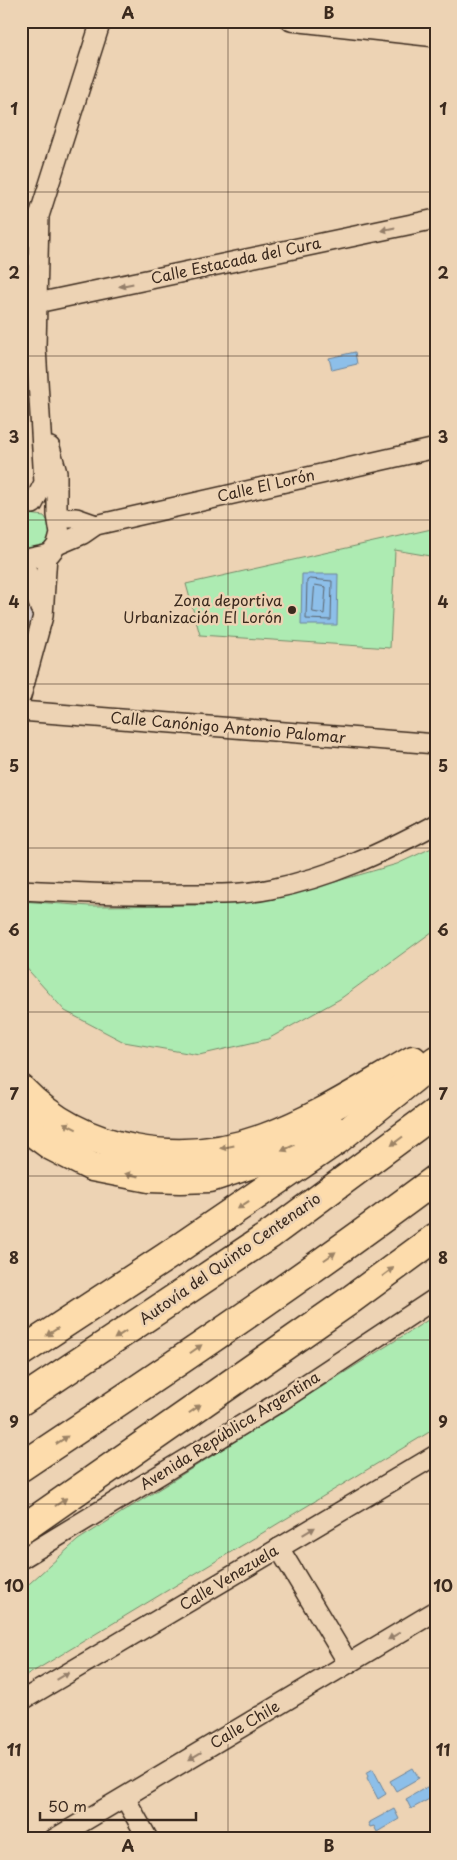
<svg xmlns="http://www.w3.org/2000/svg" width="457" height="1860" font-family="'Playpen Sans',sans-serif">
  <rect width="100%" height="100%" fill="#edd3b4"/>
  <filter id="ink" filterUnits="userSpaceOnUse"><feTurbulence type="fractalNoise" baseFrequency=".02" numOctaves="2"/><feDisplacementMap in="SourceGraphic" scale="10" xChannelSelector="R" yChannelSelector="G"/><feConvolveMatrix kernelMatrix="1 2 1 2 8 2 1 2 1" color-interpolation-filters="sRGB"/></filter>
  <g filter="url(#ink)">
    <!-- built -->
    <polygon fill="#dacdc6" points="21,560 44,622 21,665"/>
    <!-- green -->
    <g fill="#adebb2" stroke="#748a68">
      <polygon points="21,513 44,516 53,528 48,544 38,552 21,551"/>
      <polygon points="436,528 436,557 395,550 390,648 200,635 186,584"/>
      <polygon points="436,846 436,929 340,999 268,1039 199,1055 124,1042 65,1011 21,962 21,901 90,906 215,905 317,887 397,864"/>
      <polygon points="436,1315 436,1428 21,1679 21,1591 78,1540"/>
    </g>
    <!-- water -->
    <g fill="#8dbfe9" stroke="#6c8398">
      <polygon points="355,352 357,364 332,370 329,358"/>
      <polygon points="302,574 338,574 337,625 301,625"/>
      <polygon points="413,1768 419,1778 396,1791 390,1781"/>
      <polygon points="373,1769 386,1794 378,1799 367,1778 368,1776 366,1773"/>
      <polygon points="427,1787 433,1797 411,1809 406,1799"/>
      <polygon points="394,1809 399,1819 377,1832 374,1826 370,1827 368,1823"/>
    </g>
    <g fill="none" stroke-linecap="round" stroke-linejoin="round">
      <!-- shore -->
      <g stroke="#5c666f" stroke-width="1">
        <polygon points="310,579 332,581 331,620 306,619 307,581"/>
        <polygon points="315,585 326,587 324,614 313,612"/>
      </g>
      <!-- street casing -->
      <g stroke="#3b2a1e" stroke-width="22">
        <g id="street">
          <polyline points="291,21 436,37"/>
          <polyline points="37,303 436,219"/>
          <polyline points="33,504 44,483 36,347 39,216 101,21"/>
          <polyline points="58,518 76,518 96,525"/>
          <polyline points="57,545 83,534 96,525 436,448"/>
          <polyline points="21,560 50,554 57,545 60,534 57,515 57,473 50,447"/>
          <polyline points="23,560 40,608"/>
          <polyline points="21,696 43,616 47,555"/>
          <polyline points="21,711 436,744"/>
          <path d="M21,890C77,893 132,895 188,894C215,894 244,895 271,889C329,878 384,852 436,824"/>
          <polyline points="279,1548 348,1663"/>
          <polyline points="21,1559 276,1404 436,1298"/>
          <polyline points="21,1701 436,1455"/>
          <polyline points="125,1798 148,1839"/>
          <polyline points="54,1839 436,1611"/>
        </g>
      </g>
      <!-- highway casing -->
      <g stroke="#3b2a1e" stroke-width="31">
        <g id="highway">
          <path d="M21,1089C83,1154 181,1168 264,1138C317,1119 365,1087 413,1060"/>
          <polyline points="21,1124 51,1146 92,1167 149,1178 180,1179 210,1178 261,1161 331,1127"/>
          <polyline points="21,1352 166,1257 336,1141 436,1060"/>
          <polyline points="21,1401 271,1234 436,1112"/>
          <path d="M21,1467C161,1374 301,1280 436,1179"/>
          <polyline points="21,1530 349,1301 436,1237"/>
        </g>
      </g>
      <!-- street -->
      <use href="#street" stroke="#edd3b4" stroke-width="19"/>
      <!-- highway -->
      <use href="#highway" stroke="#fddcac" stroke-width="28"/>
    </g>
    <!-- one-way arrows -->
    <defs><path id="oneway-solid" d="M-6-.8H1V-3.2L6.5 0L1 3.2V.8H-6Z" transform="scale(1.25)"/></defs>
    <g fill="#947e69">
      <use href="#oneway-solid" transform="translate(388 229) rotate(168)"/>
      <use href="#oneway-solid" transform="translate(126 285) rotate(168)"/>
      <use href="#oneway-solid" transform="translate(309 1531) rotate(-31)"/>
      <use href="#oneway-solid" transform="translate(394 1636) rotate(149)"/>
      <use href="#oneway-solid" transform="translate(63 1676) rotate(-31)"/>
      <use href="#oneway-solid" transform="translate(195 1756) rotate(149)"/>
    </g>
    <g fill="#9c8365">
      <use href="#oneway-solid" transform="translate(70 1126) rotate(-153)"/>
      <use href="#oneway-solid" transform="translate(397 1141) rotate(143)"/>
      <use href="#oneway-solid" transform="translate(227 1147) rotate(169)"/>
      <use href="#oneway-solid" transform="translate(288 1148) rotate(155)"/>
      <use href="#oneway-solid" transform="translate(132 1175) rotate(-169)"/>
      <use href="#oneway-solid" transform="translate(243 1205) rotate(146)"/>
      <use href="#oneway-solid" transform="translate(330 1256) rotate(-35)"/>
      <use href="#oneway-solid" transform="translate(388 1272) rotate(-37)"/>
      <use href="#oneway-solid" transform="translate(52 1332) rotate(147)"/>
      <use href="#oneway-solid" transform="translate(120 1335) rotate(146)"/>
      <use href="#oneway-solid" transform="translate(196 1349) rotate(-35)"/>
      <use href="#oneway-solid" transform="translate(195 1409) rotate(-35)"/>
      <use href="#oneway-solid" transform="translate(62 1440) rotate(-34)"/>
      <use href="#oneway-solid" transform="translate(61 1502) rotate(-35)"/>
    </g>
  </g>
  <!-- grid -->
  <path fill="none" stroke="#3b2a1e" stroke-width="1" stroke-opacity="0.55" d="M228,21V1839M21,192H436M21,356H436M21,520H436M21,684H436M21,848H436M21,1012H436M21,1176H436M21,1340H436M21,1504H436M21,1668H436"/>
  <!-- markers -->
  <circle fill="#3b2a1e" stroke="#edd3b4" stroke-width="2" cx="292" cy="610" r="5"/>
  <g text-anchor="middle" stroke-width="5" stroke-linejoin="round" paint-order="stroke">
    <!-- street labels -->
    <g font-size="15" fill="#3b2a1e" stroke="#edd3b4">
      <text transform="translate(236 261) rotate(-12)" y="5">Calle Estacada del Cura</text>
      <text transform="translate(266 486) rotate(-13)" y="5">Calle El Lorón</text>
      <text transform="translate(228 728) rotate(5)" y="5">Calle Canónigo Antonio Palomar</text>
      <text transform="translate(230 1259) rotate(-35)" y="5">Autovía del Quinto Centenario</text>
      <text transform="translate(230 1431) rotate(-32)" y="5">Avenida República Argentina</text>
      <text transform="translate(229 1578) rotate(-31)" y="5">Calle Venezuela</text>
      <text transform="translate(245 1725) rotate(-31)" y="5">Calle Chile</text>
    </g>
    <!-- poi labels -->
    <g font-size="15" fill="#3b2a1e" stroke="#edd3b4" text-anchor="end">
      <text x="282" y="606">Zona deportiva<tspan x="282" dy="17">Urbanización El Lorón</tspan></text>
    </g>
  </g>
  <!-- margin -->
  <rect width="457" height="1860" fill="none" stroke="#edd3b4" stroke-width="55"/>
  <!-- scale -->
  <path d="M40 1812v8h156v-8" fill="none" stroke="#3b2a1e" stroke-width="2.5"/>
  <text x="48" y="1812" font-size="15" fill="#3b2a1e" stroke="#edd3b4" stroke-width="4" paint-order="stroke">50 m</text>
  <rect x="28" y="28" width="402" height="1804" fill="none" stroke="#3b2a1e" stroke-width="2"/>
  <g font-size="16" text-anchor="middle" font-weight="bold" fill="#3b2a1e">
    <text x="128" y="19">A</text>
    <text x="329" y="19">B</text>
    <text x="14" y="115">1</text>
    <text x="443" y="115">1</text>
    <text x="14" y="279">2</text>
    <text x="443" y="279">2</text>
    <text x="14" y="443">3</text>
    <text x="443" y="443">3</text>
    <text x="14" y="608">4</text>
    <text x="443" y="608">4</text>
    <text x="14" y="772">5</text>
    <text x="443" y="772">5</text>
    <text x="14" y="936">6</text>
    <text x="443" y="936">6</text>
    <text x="14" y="1100">7</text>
    <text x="443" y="1100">7</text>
    <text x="14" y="1264">8</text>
    <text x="443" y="1264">8</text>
    <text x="14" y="1428">9</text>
    <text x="443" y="1428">9</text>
    <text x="14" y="1592">10</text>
    <text x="443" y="1592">10</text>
    <text x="14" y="1756">11</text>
    <text x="443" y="1756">11</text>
    <text x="128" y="1852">A</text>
    <text x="329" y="1852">B</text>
  </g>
</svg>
